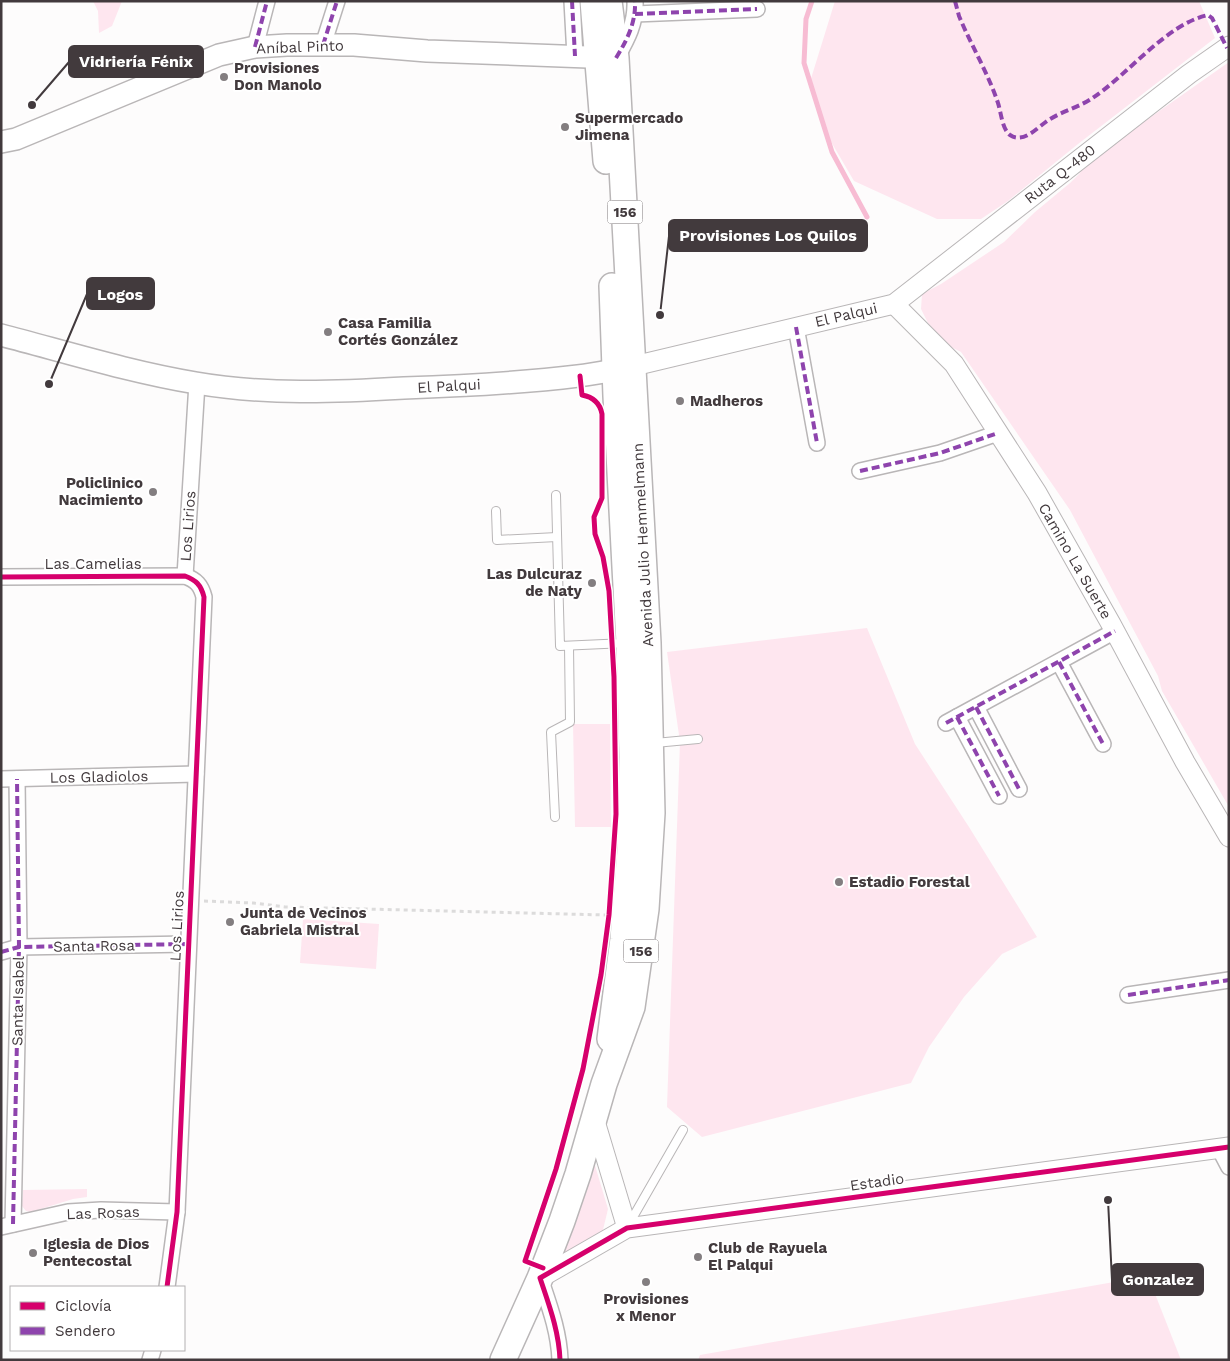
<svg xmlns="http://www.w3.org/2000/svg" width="1230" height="1361" font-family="'Work Sans',sans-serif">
  <rect width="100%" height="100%" fill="#fdfcfc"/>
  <!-- green -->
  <g fill="#fee6ef">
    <polygon points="93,1 122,1 112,26 99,33 98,11"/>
    <polygon points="835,1 1199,1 1215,38 1078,144 1008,201 981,219 937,219 854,181 830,140 809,85"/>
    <polygon points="1229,62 1229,807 1162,691 1158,676 1070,510 961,352 947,345 928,323 921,309 922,294 941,284 1004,242 1035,212 1070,183 1080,173 1084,164"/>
    <polygon points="867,628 915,744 969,827 1037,937 1002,954 964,997 929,1047 911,1083 702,1137 667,1107 680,742 667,652"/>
    <polygon points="573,724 610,724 611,827 575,827"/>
    <polygon points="303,919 379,924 376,969 300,963"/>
    <polygon points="591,1152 608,1209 602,1234 561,1261"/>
    <polygon points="87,1189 87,1197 73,1199 31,1212 26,1211 22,1206 23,1190"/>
    <polygon points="1148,1276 1181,1360 698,1360 700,1355"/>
  </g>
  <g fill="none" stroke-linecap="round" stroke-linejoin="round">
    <!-- stream -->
    <polyline stroke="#f7bcd3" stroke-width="5" points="812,1 806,19 804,63 832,152 867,217"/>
    <!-- service casing -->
    <g stroke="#b9b6b7" stroke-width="10">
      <g id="service">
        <polyline points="556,495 560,646 626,643"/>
        <polyline points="496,511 497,540 557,537"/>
        <polyline points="655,743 698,739"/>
        <polyline points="555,817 551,732 570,722 569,646"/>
        <polyline points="629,1224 683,1130"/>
      </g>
    </g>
    <!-- minor casing -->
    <g stroke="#b9b6b7" stroke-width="18">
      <g id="minor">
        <polyline points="572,1 575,56"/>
        <polyline points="635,14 757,9"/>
        <polyline points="323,45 337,1"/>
        <polyline points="255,47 267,1"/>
        <path d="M617,57C627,39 636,23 635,1"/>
        <polyline points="796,327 817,443"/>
        <polyline points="860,471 940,453 998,433"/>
        <polyline points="185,576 197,383"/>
        <path d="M1,577L185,576C196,580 201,585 204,597L177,1212L167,1287"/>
        <polyline points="1059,662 1103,744"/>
        <polyline points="976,707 1019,789"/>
        <polyline points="957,717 999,796"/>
        <polyline points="946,723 1115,631"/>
        <polyline points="1,779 196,774"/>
        <polyline points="1,952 19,947 188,944"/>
        <polyline points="1128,995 1229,980"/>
        <polyline points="1219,1148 1229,1167"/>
        <polyline points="13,1224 19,947 17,779"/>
        <polyline points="1,1227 68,1212 101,1210 177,1212"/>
        <path d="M540,1278C549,1305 559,1331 560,1360"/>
        <polyline points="150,1360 153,1350"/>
      </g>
    </g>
    <!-- tertiary casing -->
    <g stroke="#b9b6b7" stroke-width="21">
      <g id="tertiary">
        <polyline points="894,304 954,364 1037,493 1111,624 1185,762 1229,837"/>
        <polyline points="634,366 894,304 1189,74 1229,46"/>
        <polyline points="594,1118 627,1228"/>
        <polyline points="540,1278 627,1228 1229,1147"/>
      </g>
    </g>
    <!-- secondary casing -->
    <g stroke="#b9b6b7" stroke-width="24">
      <g id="secondary">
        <polyline points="1,142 16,139 219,55 255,47 287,45 354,45 427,51 614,58"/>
        <path d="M1,335C66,352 130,372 196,383C265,395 336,392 404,388C462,386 521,383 578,376C596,374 613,370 631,367"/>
      </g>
    </g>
    <!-- trunk casing -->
    <g stroke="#b9b6b7" stroke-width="28">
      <g id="trunk">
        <polyline points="593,1 606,161"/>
        <polyline points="610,1039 623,939 630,850 632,757 629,643 616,396 612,286"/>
        <polyline points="503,1360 540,1278 562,1221 578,1174 604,1084 632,1007 646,909 652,813 648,643 616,58 609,1"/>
      </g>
    </g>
    <!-- path -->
    <polyline stroke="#dcdbdb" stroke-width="3" stroke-dasharray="4 4" stroke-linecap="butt" points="204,901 253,903 285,907 605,915"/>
    <!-- service -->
    <use href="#service" stroke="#fff" stroke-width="8"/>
    <!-- minor -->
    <use href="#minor" stroke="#fff" stroke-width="15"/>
    <!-- tertiary -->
    <use href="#tertiary" stroke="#fff" stroke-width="19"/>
    <!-- secondary -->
    <use href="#secondary" stroke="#fff" stroke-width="21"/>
    <!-- trunk -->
    <use href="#trunk" stroke="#fff" stroke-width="25"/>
    <!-- quiet -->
    <g stroke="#8e44ad" stroke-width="4" stroke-dasharray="8 4" stroke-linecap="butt">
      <polyline points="572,1 575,56"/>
      <path d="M955,1L959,16C971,45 988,73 998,103C1001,112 1002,129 1010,135C1023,144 1037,128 1047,121C1060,112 1077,108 1091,99C1127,76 1166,24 1208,15L1212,18L1227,48"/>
      <polyline points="635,14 757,9"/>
      <polyline points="323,45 337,1"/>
      <polyline points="255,47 267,1"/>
      <path d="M616,58C627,40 636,23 635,1"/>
      <polyline points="796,327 817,443"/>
      <polyline points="860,471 940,453 998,433"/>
      <polyline points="1059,662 1103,744"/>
      <polyline points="976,707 1019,789"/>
      <polyline points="957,717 999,796"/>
      <polyline points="946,723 1115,631"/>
      <polyline points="1,952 19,947 188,944"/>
      <polyline points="1128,995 1229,980"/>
      <polyline points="13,1224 19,947 17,779"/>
    </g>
    <!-- cycleway casing -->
    <g stroke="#fff" stroke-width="8">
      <g id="cycleway">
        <path d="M1,577L185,576C196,580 201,585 204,597L177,1212L167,1287"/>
        <path d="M543,1268L525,1261L556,1169L583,1069L601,975L609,915L616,814L614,677L609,591L603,557L595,534L594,517L602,498V414C600,403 593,397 582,395L580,376"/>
        <path d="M560,1360C559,1331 549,1305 540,1278L627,1228L1229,1147"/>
      </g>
    </g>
    <!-- cycleway -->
    <use href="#cycleway" stroke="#d6006c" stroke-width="5"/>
  </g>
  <!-- markers -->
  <g fill="#837e80" stroke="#fff" stroke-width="2">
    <circle cx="224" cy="77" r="5"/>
    <circle cx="565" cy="127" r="5"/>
    <circle cx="328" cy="332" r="5"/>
    <circle cx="680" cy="401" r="5"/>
    <circle cx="153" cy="492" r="5"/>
    <circle cx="592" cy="583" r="5"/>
    <circle cx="839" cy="882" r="5"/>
    <circle cx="230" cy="922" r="5"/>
    <circle cx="33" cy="1253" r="5"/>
    <circle cx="698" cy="1257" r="5"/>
    <circle cx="646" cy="1282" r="5"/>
  </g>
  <g text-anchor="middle" stroke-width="4" stroke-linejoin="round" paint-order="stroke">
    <!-- shield labels -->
    <g fill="#fff" stroke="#7b7577" stroke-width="1">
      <rect x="607.5" y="200.5" width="35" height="23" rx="4"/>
      <rect x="623.5" y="939.5" width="35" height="23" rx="4"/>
    </g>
    <g font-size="14" font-weight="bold" fill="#423a3d">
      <text x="625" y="217">156</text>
      <text x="641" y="956">156</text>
    </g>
    <!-- street labels -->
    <g font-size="15" fill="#423a3d" stroke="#fff">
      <text transform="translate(300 47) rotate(-2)" y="5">Aníbal Pinto</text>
      <text transform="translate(1060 174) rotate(-38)" y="5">Ruta Q-480</text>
      <text transform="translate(846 315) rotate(-13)" y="5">El Palqui</text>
      <text transform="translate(449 386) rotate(-3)" y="5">El Palqui</text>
      <text transform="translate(188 526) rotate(-86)" y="5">Los Lirios</text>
      <text transform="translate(643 545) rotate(-93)" y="5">Avenida Julio Hemmelmann</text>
      <text transform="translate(1075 561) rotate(60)" y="5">Camino La Suerte</text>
      <text x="93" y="569">Las Camelias</text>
      <text transform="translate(99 777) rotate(-1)" y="5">Los Gladiolos</text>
      <text transform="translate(177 926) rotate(-87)" y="5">Los Lirios</text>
      <text transform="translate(94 946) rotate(-1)" y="5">Santa Rosa</text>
      <text transform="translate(18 1001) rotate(-89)" y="5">Santa Isabel</text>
      <text transform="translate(877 1182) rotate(-8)" y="5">Estadio</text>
      <text transform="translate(103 1213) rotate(-2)" y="5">Las Rosas</text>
    </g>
    <!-- poi labels -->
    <g font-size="15" font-weight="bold" fill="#423a3d" stroke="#fff" text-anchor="start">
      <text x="234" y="73">Provisiones<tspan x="234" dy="17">Don Manolo</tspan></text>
      <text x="575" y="123">Supermercado<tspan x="575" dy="17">Jimena</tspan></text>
      <text x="338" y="328">Casa Familia<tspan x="338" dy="17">Cortés González</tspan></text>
      <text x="690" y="406">Madheros</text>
      <text x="143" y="488" text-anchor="end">Policlinico<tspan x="143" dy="17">Nacimiento</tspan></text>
      <text x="582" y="579" text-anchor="end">Las Dulcuraz<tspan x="582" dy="17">de Naty</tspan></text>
      <text x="849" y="887">Estadio Forestal</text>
      <text x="240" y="918">Junta de Vecinos<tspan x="240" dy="17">Gabriela Mistral</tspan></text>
      <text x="43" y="1249">Iglesia de Dios<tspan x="43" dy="17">Pentecostal</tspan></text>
      <text x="708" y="1253">Club de Rayuela<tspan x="708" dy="17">El Palqui</tspan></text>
      <text x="646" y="1304" text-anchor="middle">Provisiones<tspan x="646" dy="17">x Menor</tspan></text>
    </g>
  </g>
  <!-- callouts -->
  <path fill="none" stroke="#423a3d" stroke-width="2" d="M32 105L69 62M660 315L669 236M49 384L87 294M1108 1200L1112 1280"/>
  <g fill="#423a3d" stroke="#fff" stroke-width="2">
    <circle cx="32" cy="105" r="5"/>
    <circle cx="660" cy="315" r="5"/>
    <circle cx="49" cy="384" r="5"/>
    <circle cx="1108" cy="1200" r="5"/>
  </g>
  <g fill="#423a3d" stroke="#423a3d" stroke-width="2">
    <rect x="69" y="46" width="134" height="31" rx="5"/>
    <rect x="669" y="220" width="198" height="31" rx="5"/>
    <rect x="87" y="278" width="67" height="31" rx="5"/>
    <rect x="1112" y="1264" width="91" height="31" rx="5"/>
  </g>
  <g font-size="16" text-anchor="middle" font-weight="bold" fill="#fff">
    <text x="136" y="67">Vidriería Fénix</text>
    <text x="768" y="241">Provisiones Los Quilos</text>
    <text x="120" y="300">Logos</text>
    <text x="1158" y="1285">Gonzalez</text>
  </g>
  <!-- border -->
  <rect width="1230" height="1361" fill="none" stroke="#423a3d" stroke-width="5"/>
  <!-- legend -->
  <rect x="10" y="1286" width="175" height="65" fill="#ffffff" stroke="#b3b0b1"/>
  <rect x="20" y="1302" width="25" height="8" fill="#d6006c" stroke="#b3b0b1"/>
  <text x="55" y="1311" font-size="15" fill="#423a3d">Ciclovía</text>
  <rect x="20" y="1327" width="25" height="8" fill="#8e44ad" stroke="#b3b0b1"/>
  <text x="55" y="1336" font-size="15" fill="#423a3d">Sendero</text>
</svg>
